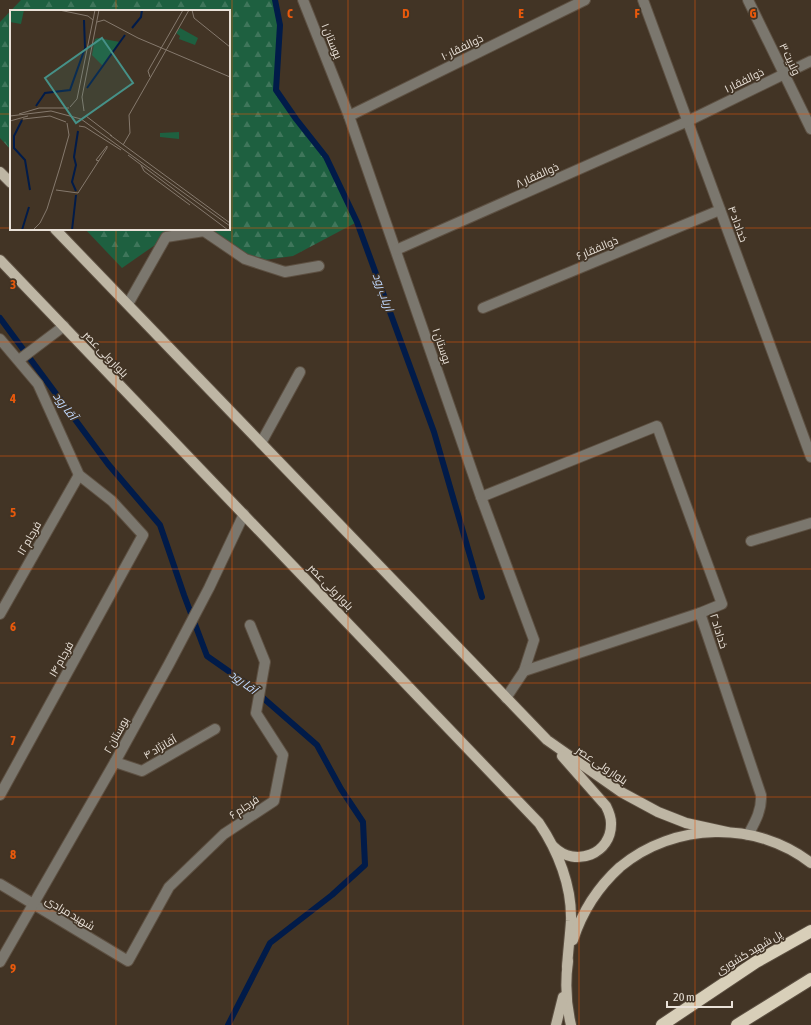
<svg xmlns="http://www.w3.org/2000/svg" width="811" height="1025" font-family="'Asap Condensed',Cairo,sans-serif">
  <defs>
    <pattern id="forest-firs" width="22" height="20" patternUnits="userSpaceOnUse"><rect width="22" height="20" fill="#1e6040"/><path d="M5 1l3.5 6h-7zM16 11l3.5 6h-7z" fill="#3f765b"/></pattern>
  </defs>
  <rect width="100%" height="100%" fill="#423425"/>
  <!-- forest -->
  <polygon fill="url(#forest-firs)" points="21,0 275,0 280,25 276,90 296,119 327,159 357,222 293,256 251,262 203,231 168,236 122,268 85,229 229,229 229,11 11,11 11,150 0,138 0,22"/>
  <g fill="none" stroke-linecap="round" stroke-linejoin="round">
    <!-- stream -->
    <g stroke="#011b49" stroke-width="6">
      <polyline points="275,0 280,25 276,90 296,119 326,157 357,222 434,432 482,597"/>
      <polyline points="0,318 108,464 160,525 184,595 207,656 247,684 317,745 341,789 363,822 365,865 332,895 270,943 228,1025"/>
    </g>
    <!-- minor casing -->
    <g stroke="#5d5042" stroke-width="12">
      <g id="minor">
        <polyline points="303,0 349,116 481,497 534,640 524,671 506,698"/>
        <polyline points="643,0 811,457"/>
        <polyline points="748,0 811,129"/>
        <polyline points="349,116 585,0"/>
        <polyline points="396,250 688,121 811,61"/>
        <polyline points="128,304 166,237 204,231 245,259 285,272 319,266"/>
        <polyline points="483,308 720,210"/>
        <polyline points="0,339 38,384 79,475 112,501 143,535 0,795"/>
        <polyline points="19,360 64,326"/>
        <polyline points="261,443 300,372"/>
        <path d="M481,497L657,426L722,604L700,613L761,795C762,810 755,822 748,835"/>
        <polyline points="751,541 811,523"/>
        <polyline points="0,614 79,475"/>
        <polyline points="524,671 700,613"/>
        <polyline points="115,762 142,771 215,729"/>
        <polyline points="0,884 128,961 169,887 224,834 274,801 283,755 256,713 265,662 250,625"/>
        <polyline points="0,962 115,762 169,664 209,588 244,514"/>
      </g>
    </g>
    <!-- major casing -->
    <g stroke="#5d5042" stroke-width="12">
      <g id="major">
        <polyline points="0,172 11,183"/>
        <polyline points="55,229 547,740 621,792 658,812 686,823 727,832"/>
        <path d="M0,260L539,823C558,851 572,886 571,921C570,936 568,952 567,967"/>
        <path d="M554,847C575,868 612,854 611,823C611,817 609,812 606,806L562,756"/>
        <path d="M573,940C582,912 598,887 620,867C674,822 756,820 811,863"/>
        <path d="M568,961C565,983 566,1004 571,1025"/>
        <polyline points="556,1025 563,997"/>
      </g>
    </g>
    <!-- highway casing -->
    <g stroke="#5d5042" stroke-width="14">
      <g id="highway">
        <polyline points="662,1025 756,962 811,931"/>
        <polyline points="737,1025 811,979"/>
      </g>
    </g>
    <!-- minor -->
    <use href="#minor" stroke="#7b776e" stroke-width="10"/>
    <!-- major -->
    <use href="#major" stroke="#beb6a4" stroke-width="10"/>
    <!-- highway -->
    <use href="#highway" stroke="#d8cfb9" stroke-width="12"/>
  </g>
  <!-- grid -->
  <path fill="none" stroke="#e8590c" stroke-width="1" stroke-opacity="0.55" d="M116,0V11M232,0V1025M348,0V1025M463,0V1025M579,0V1025M695,0V1025M0,114H11M229,114H811M0,228H11M229,228H811M116,229V1025M0,342H811M0,456H811M0,569H811M0,683H811M0,797H811M0,911H811"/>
  <g text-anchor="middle" stroke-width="3.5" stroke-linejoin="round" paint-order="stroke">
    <!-- street labels -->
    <g font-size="11" fill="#e9e1d8" stroke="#423425">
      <text transform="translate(332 41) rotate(68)" y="4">بوستان ۱</text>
      <text transform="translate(462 47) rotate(-26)" y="4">ذوالفقار ۱۰</text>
      <text transform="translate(790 59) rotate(64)" y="4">ولایت ۳</text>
      <text transform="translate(744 80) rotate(-26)" y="4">ذوالفقار ۱</text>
      <text transform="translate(537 175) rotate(-24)" y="4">ذوالفقار ۸</text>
      <text transform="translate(738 224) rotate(70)" y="4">خداداد ۴</text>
      <text transform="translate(597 248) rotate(-23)" y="4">ذوالفقار ۶</text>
      <text transform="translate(442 346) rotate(71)" y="4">بوستان ۱</text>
      <text transform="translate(106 354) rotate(46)" y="4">بلوار ولی عصر</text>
      <text transform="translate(29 538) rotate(-60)" y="4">فرجام ۱۲</text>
      <text transform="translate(331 587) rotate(46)" y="4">بلوار ولی عصر</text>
      <text transform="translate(719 631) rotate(73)" y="4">خداداد ۲</text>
      <text transform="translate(61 659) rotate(-61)" y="4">فرجام ۱۴</text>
      <text transform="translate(116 735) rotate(-61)" y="4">بوستان ۲</text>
      <text transform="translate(160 747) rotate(-30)" y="4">آقانژاد ۴</text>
      <text transform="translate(602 765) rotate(34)" y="4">بلوار ولی عصر</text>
      <text transform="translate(244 807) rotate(-34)" y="4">فرجام ۶</text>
      <text transform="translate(70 913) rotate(31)" y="4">شهید مرادی</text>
      <text transform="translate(749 952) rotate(-31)" y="4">پل شهید کشوری</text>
    </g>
    <!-- water labels -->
    <g font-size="12" font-style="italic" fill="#c0d8fd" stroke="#423425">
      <text transform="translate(383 292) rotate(70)" y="4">ارباب رود</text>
      <text transform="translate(65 406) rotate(53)" y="4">آقا رود</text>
      <text transform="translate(243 682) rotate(37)" y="4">آقا رود</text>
    </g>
  </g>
  <!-- overview -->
  <g transform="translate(10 10)">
    <rect width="220" height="220" fill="#423425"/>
    <path d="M1,0H14L11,14L0,12Z" fill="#1e6040"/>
    <path d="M88,28L110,32L98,47L93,56L82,45L85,29Z" fill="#1e6040"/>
    <path d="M170,18L188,28L185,35L169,29L170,26L166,23ZM169,122V129L150,127V123Z" fill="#1e6040"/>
    <path fill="none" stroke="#011b49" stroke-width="2" d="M122,18L131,7L132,0M77,78L115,25M26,96L35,83L60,80L75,38L74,10M12,110L4,126V138L15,150L20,180M66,181L62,172L66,155L64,147L68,121M12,220L19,197M62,220L66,185"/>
    <path fill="none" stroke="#85796d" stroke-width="1" d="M49,0L78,6L83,10M182,0L184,8L220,37M87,12L94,10L128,28L220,67M140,67L138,61L173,0M60,97L67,89L85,0M74,101L72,87L89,0M9,104L29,98H59M0,106L41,101L71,109L220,216M76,106L102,126M13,109L40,106L56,112M0,111L18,106M69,116L75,117L111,140M100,125L220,213M113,135L120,123L119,105L179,0M118,145L218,220M131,155L134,161L180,195M46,180L68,183L97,138V136L86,150L89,151M23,220L30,213L37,199L50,157L59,125L57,113"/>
    <path fill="#469188" fill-opacity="0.15" stroke="#469188" stroke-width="2" d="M92,28L123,73L66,113L35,68Z"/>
    <rect width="220" height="220" fill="none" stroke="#e9e1d8" stroke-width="2"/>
  </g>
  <g font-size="13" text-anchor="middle" font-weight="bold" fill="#e8590c" stroke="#423425" stroke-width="3.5" stroke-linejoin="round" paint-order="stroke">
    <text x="290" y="18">C</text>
    <text x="406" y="18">D</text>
    <text x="521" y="18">E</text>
    <text x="637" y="18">F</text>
    <text x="753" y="18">G</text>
    <text x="13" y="289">3</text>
    <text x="13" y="403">4</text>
    <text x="13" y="517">5</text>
    <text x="13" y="631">6</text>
    <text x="13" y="745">7</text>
    <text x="13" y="859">8</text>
    <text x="13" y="973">9</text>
  </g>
  <!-- scale -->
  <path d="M667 1001v6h65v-6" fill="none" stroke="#e9e1d8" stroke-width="2"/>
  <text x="673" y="1001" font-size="12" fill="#e9e1d8" stroke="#423425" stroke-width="3" paint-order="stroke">20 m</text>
</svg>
